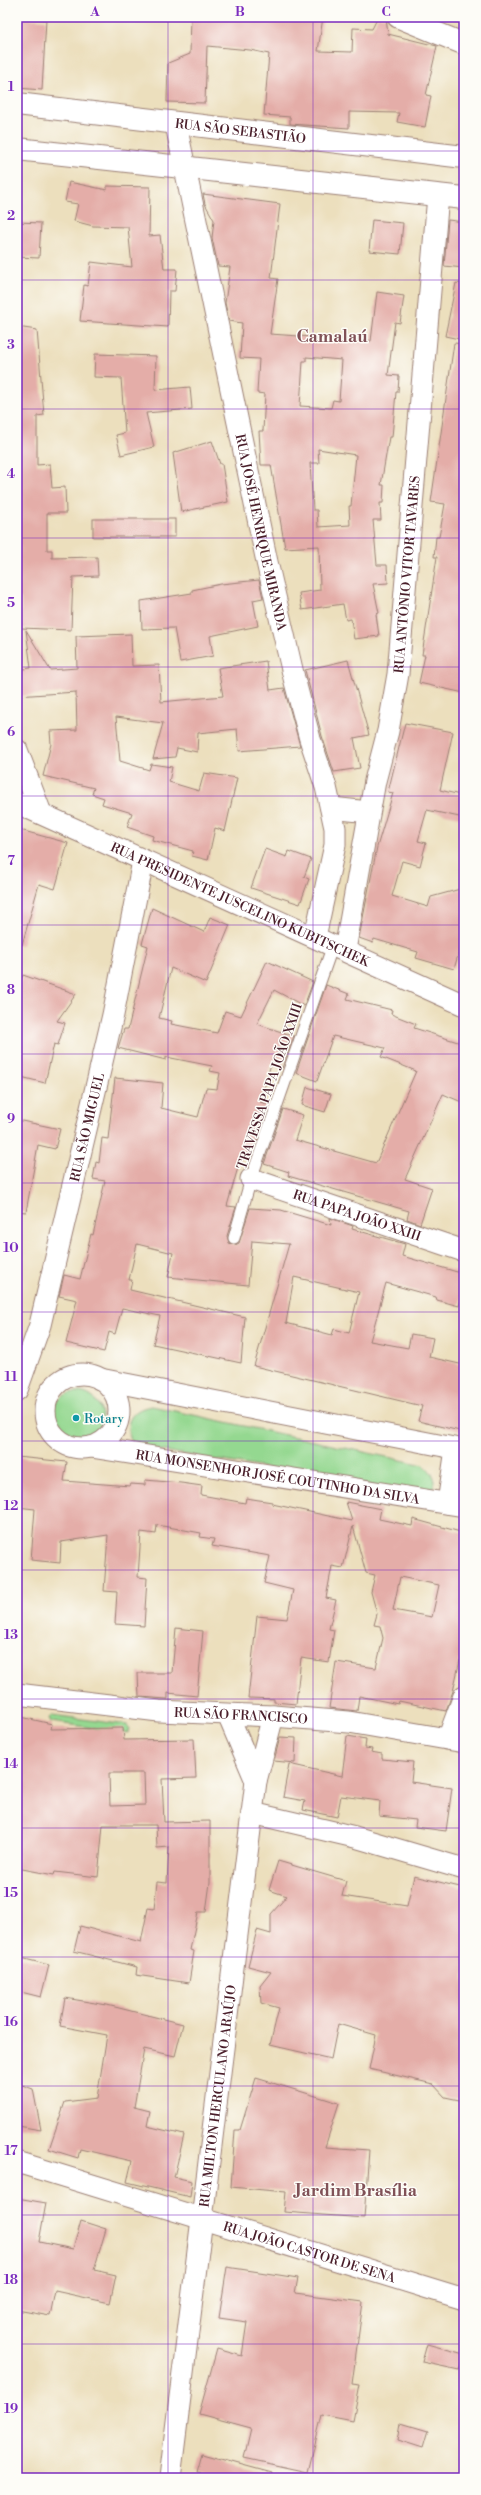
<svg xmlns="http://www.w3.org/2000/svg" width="481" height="2495" font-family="'Libre Bodoni',serif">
  <rect width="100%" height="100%" fill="#fdfcf7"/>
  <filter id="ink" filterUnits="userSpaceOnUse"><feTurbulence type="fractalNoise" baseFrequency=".025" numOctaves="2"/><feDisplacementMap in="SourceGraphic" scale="8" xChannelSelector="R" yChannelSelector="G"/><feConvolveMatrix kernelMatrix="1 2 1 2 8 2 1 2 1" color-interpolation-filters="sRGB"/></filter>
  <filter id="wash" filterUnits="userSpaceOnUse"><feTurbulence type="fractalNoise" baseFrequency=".012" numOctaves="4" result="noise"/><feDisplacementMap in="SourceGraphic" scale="16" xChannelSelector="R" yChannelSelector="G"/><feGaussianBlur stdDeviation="0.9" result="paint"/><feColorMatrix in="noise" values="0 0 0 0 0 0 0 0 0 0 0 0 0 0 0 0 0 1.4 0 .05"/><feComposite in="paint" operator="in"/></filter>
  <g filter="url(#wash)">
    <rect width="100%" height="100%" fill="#ecdfbd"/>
    <!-- green -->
    <g fill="#94d890" stroke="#6f7c5e">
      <circle cx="77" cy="1417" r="25"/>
      <path d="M152,1406L424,1465C435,1475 440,1484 427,1495L134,1446C122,1426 129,1409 152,1406Z"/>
      <polygon points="52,1715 127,1725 130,1729 128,1733 51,1722 49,1718"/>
    </g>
    <g id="blocks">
      <!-- building -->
      <g fill="#e4ada8" fill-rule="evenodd">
        <polygon points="191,17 323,17 318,51 352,52 353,28 372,29 378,17 386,17 388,34 437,46 426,95 431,96 425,127 397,122 399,113 349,112 349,128 290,124 290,117 264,115 269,54 250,50 207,46 205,103 167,102 168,63 190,54"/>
        <polygon points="17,18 46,20 42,90 17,88"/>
        <polygon points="69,182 107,190 107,186 150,187 149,236 160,235 164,269 177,269 175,291 169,291 168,327 80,321 84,285 88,286 91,262 132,267 128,227 93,226 74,221 78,204 65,202"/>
        <path d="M203,194L280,204L271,278L278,279L270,334L371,341L377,292L404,296L400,323L395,322L388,375L399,376L398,392H396L392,437H389L381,485H384L383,503H380L381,520H373L377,565H387L388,583L373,584L379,613L376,614L379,636L354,639L351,619L346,620L343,604L302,610L299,593L320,590L319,546L285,548L271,465H261L259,431H263L265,394L257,393L259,359L240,358L242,323L229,321L225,303L230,267L218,266L212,238L214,220L205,204ZM306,357L342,360L339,401L333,400L331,408L300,406L303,361H306ZM318,449L356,455L351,506H349L350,525L318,527L317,510H313L310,463H319Z"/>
        <polygon points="372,220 403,223 400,254 369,251"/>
        <polygon points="448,220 464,222 464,268 444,266"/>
        <polygon points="17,222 41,223 39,258 17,257"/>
        <polygon points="456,283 464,284 464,340 445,336"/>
        <polygon points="17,327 37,330 44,415 37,416 37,465 50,464 52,488 65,487 66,513 47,513 47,550 52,550 52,558 97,557 98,576 73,577 71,630 21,628 21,598 17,598"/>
        <polygon points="454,343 464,344 464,693 419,683 425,655 422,655 437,557 434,557 436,537 439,537 445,504 431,502"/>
        <polygon points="95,354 156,356 155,390 190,387 192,409 146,413 154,447 121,455 116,435 125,433 121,378 94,377"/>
        <polygon points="212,441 220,464 222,464 228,502 181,512 173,453"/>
        <rect x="93" y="519" width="82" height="18"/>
        <polygon points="259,580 263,598 253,600 258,626 210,636 213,656 180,662 174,628 142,629 141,601 192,593 192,590 221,584"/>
        <polygon points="26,630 50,670 77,668 76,636 131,634 132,666 159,665 161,702 223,696 218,668 266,661 270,690 284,688 300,746 239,751 237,729 198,733 197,752 177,748 175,757 153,759 163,723 116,717 120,761 149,770 151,764 172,767 169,782 199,791 204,773 237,778 225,831 215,828 208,860 192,856 193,851 152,840 153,836 127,827 132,813 102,804 104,798 92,794 94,788 43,776 51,744 50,731 77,730 76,692 17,696 17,670 31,668"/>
        <polygon points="348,660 369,735 354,738 360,768 334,772 322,736 305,670"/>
        <polygon points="405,723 453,732 440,790 464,796 464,818 427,810 418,841 426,843 420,866 402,861 392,896 428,907 431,897 464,888 464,935 454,969 416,958 418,952 374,939 373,943 359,938 377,847 393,793 388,792"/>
        <polygon points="20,830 68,843 55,889 39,884 22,945 17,944 17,842"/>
        <polygon points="265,849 287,857 289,851 311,859 304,877 309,879 300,904 251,888"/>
        <path d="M152,908L204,932L210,917L230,925L206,983L171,968L159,1018L172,1021L171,1024L217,1033L225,1011L241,1016L267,961L313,982L304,1006L274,990L257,1024L294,1036L282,1068L271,1064L260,1102L270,1105L250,1159L241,1157L227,1206L236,1207L227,1236L229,1243L235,1245L239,1243L250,1208L281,1210L331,1225L330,1218L353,1226L352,1229L405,1244L402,1256L464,1274V1287L459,1306L437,1300L436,1297L386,1283L370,1341L408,1348L411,1334L433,1338L429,1357L464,1365V1432L418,1421L422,1406L254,1366L289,1244L252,1241L248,1285L168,1277L173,1253L137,1244L129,1280H132L130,1290L245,1317L241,1363L153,1344L160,1316L122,1308L115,1334L109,1332L104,1352L66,1343L77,1300L59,1296L64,1275L80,1279L91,1234L93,1235L105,1181L93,1179L96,1162L99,1163L102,1138L108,1139L115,1078L163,1083L161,1108L198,1117L206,1088L217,1089L220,1073L210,1071L212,1066L166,1057V1060L118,1048L124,1029H128L148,946L142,944ZM294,1277L359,1292L349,1333L334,1329L332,1335L286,1323Z"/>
        <polygon points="23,975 76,994 57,1021 65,1023 58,1045 54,1044 45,1083 17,1076 17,988"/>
        <polygon points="326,985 349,994 347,999 392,1010 391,1014 416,1024 414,1028 464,1044 464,1103 443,1094 405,1179 432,1188 420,1224 407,1219 409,1211 288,1176 289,1172 264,1164 283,1109 303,1115 295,1140 376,1163 416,1071 381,1057 385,1048 333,1036 317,1081 296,1073"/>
        <polygon points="307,1087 331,1094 325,1112 302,1105"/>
        <polygon points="17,1120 60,1129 55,1149 38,1145 26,1212 17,1211"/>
        <path d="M17,1457L67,1462L64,1481L130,1486L131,1484L145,1485V1480L181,1483L202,1486L201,1495L245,1503L246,1498L272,1502V1504L352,1521L346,1502L381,1509L379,1519L412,1526L413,1519L464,1533V1661L460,1660L453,1691L446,1711L399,1701L398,1704L359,1696L357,1711L329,1708L336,1662L376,1668L383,1638L380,1626L374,1625L377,1614L371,1592L375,1575L366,1573L353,1526L343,1568L332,1566L326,1598L336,1600L329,1629L334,1630L329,1662L301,1658L296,1704L274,1702V1699L248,1698L257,1616L287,1619L293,1590L264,1583L270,1556L212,1546L214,1539L200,1537L201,1533L157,1525L156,1534L141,1532L138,1577L147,1578L144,1626L115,1624L117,1592L104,1591L108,1535L61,1542L60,1563L31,1560L35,1509L17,1507ZM400,1577L439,1585L432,1617L393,1610Z"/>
        <polygon points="176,1628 203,1631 197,1696 168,1693 168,1699 139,1697 138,1673 172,1673"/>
        <path d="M17,1716L52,1724L51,1729L123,1728L124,1740L194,1739L196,1778L162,1779L164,1822L210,1821V1883L206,1912H198L190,1950L194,1951L189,1983L136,1975L137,1967L74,1951L80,1926L141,1942L148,1908L154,1909L157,1882L167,1883L169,1847L157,1848L156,1825H103L98,1877L55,1872L54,1875L17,1868ZM109,1773H144L145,1805L110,1806Z"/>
        <polygon points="347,1736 366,1739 365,1748 372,1749 371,1752 382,1754 382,1759 413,1762 411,1782 452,1788 446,1831 415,1827 416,1820 379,1816 380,1801 341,1796 337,1817 303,1810 305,1801 283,1797 289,1764 342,1776"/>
        <polygon points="280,1737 296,1738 295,1763 274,1761"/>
        <polygon points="278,1861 346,1881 342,1896 407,1906 414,1876 464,1888 464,2101 445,2097 433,2084 369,2069 376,2035 338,2024 331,2059 270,2045 279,2008 261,2003 260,1986 271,1972 248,1966 257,1930 271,1934 271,1914 287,1896 269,1890"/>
        <polygon points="17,1957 49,1965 41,1997 17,1991"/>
        <polygon points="65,1998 107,2005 183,2024 175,2056 144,2049 134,2107 150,2111 147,2126 184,2135 174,2177 192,2181 190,2197 127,2182 132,2161 80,2149 78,2158 49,2149 65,2102 97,2098 107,2035 60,2026"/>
        <polygon points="256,2078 339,2103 325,2147 369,2150 364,2218 284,2212 286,2192 231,2187 235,2130 240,2130"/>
        <polygon points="19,2084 33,2089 41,2130 17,2126"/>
        <polygon points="17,2198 46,2203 39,2242 73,2249 81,2221 106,2229 94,2270 116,2275 110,2303 55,2291 50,2316 17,2310"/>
        <polygon points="227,2267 298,2278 295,2293 363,2302 352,2384 360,2385 353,2421 322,2415 308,2472 244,2458 251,2428 199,2414 217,2349 242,2356 247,2322 219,2318"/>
        <polygon points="427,2344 464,2354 459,2370 422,2362"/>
        <polygon points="401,2423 428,2431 423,2448 398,2440"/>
        <polygon points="202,2454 272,2473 271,2478 221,2478 197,2472"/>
      </g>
    </g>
  </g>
  <g filter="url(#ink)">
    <use href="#blocks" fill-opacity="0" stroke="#9b7f74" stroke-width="1"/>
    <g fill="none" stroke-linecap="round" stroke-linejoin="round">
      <!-- lane casing -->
      <g stroke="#9b7f74" stroke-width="13">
        <polyline id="lane" points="234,1238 251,1179 333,945"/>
      </g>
      <!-- street casing -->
      <g stroke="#9b7f74" stroke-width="23">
        <g id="street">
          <polyline points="398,17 464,44"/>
          <path id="s1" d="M176,125L267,562L294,678L310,739L326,787L335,828V845L315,937"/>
          <polyline points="17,750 41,813"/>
          <path id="s2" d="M17,803L464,1005"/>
          <polyline points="331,808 369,812"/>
          <path id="s3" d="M345,950L375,781L388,731L398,674L438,195"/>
          <path id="s4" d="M251,1179L464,1251"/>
          <circle cx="82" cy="1411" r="37"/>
          <polyline points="100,1379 464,1450"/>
          <path id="s5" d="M17,1390L40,1325L113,1015L143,861"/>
          <path id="s6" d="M91,1447L464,1506"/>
          <polyline points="448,1503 456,1449"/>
          <path id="s7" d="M17,1694L159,1711L273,1716L349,1722L464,1742"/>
          <polyline points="228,1715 256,1781"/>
          <polyline points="448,1739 464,1696"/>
          <polyline points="252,1813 355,1837 464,1869"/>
          <path id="s8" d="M17,2162L464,2299"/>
          <path id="s9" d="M170,2478L256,1781L273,1716"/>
        </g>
      </g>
      <!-- secondary casing -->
      <g stroke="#9b7f74" stroke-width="24">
        <g id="secondary">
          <path id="s10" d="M17,104L464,157"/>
          <polyline points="17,149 464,198"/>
        </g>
      </g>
      <!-- lane -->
      <use href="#lane" stroke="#fff" stroke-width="11"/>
      <!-- street -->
      <use href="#street" stroke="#fff" stroke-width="21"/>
      <!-- secondary -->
      <use href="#secondary" stroke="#fff" stroke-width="22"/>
    </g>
  </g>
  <!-- grid -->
  <path fill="none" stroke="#7b2cbf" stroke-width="1" stroke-opacity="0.55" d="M168,17V2478M313,17V2478M17,151H464M17,280H464M17,409H464M17,538H464M17,667H464M17,796H464M17,925H464M17,1054H464M17,1183H464M17,1312H464M17,1441H464M17,1570H464M17,1699H464M17,1828H464M17,1957H464M17,2086H464M17,2215H464M17,2344H464"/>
  <!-- markers -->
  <circle fill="#0f9aa8" stroke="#fdfcf7" stroke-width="1.5" cx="76" cy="1418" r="4"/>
  <g text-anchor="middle" stroke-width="3" stroke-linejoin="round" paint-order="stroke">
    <!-- street labels -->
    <g font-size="13" fill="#4a1f2b" stroke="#fdfcf7">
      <text dy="5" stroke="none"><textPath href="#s10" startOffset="225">RUA SÃO SEBASTIÃO</textPath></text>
      <text dy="5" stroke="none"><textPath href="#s1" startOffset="416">RUA JOSÉ HENRIQUE MIRANDA</textPath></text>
      <text dy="5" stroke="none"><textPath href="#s3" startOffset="381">RUA ANTÔNIO VITOR TAVARES</textPath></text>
      <text dy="5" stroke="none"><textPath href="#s2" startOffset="245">RUA PRESIDENTE JUSCELINO KUBITSCHEK</textPath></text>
      <text transform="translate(269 1086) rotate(-71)" y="5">TRAVESSA PAPA JOÃO XXIII</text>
      <text dy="5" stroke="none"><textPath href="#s5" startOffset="272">RUA SÃO MIGUEL</textPath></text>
      <text dy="5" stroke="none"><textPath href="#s4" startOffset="112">RUA PAPA JOÃO XXIII</textPath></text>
      <text dy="5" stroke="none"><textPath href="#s6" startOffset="189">RUA MONSENHOR JOSÉ COUTINHO DA SILVA</textPath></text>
      <text dy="5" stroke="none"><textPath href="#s7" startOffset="225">RUA SÃO FRANCISCO</textPath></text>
      <text dy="5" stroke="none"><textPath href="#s9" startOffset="385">RUA MILTON HERCULANO ARAÚJO</textPath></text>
      <text dy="5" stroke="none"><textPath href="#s8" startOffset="306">RUA JOÃO CASTOR DE SENA</textPath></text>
    </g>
    <!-- culture labels -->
    <g font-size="13" fill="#0d838f" stroke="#fdfcf7" text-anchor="start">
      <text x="84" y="1423">Rotary</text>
    </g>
    <!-- district labels -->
    <g font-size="17" font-weight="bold" fill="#805157" stroke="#fdfcf7">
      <text x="332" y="342">Camalaú</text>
      <text x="356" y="2196">Jardim Brasília</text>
    </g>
  </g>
  <!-- margin -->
  <rect width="481" height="2495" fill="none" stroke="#fdfcf7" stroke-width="44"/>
  <rect x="22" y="22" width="437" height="2451" fill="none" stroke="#7b2cbf" stroke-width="1.5"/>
  <g font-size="13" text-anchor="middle" font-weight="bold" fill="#7b2cbf">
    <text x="95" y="16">A</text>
    <text x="240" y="16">B</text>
    <text x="386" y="16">C</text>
    <text x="11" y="91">1</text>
    <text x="11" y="220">2</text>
    <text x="11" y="349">3</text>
    <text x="11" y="478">4</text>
    <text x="11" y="607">5</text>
    <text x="11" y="736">6</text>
    <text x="11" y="865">7</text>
    <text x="11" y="994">8</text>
    <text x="11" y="1123">9</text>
    <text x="11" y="1252">10</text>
    <text x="11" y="1381">11</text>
    <text x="11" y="1510">12</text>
    <text x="11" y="1639">13</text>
    <text x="11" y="1768">14</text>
    <text x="11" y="1897">15</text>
    <text x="11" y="2026">16</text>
    <text x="11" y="2155">17</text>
    <text x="11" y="2284">18</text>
    <text x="11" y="2413">19</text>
  </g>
</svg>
